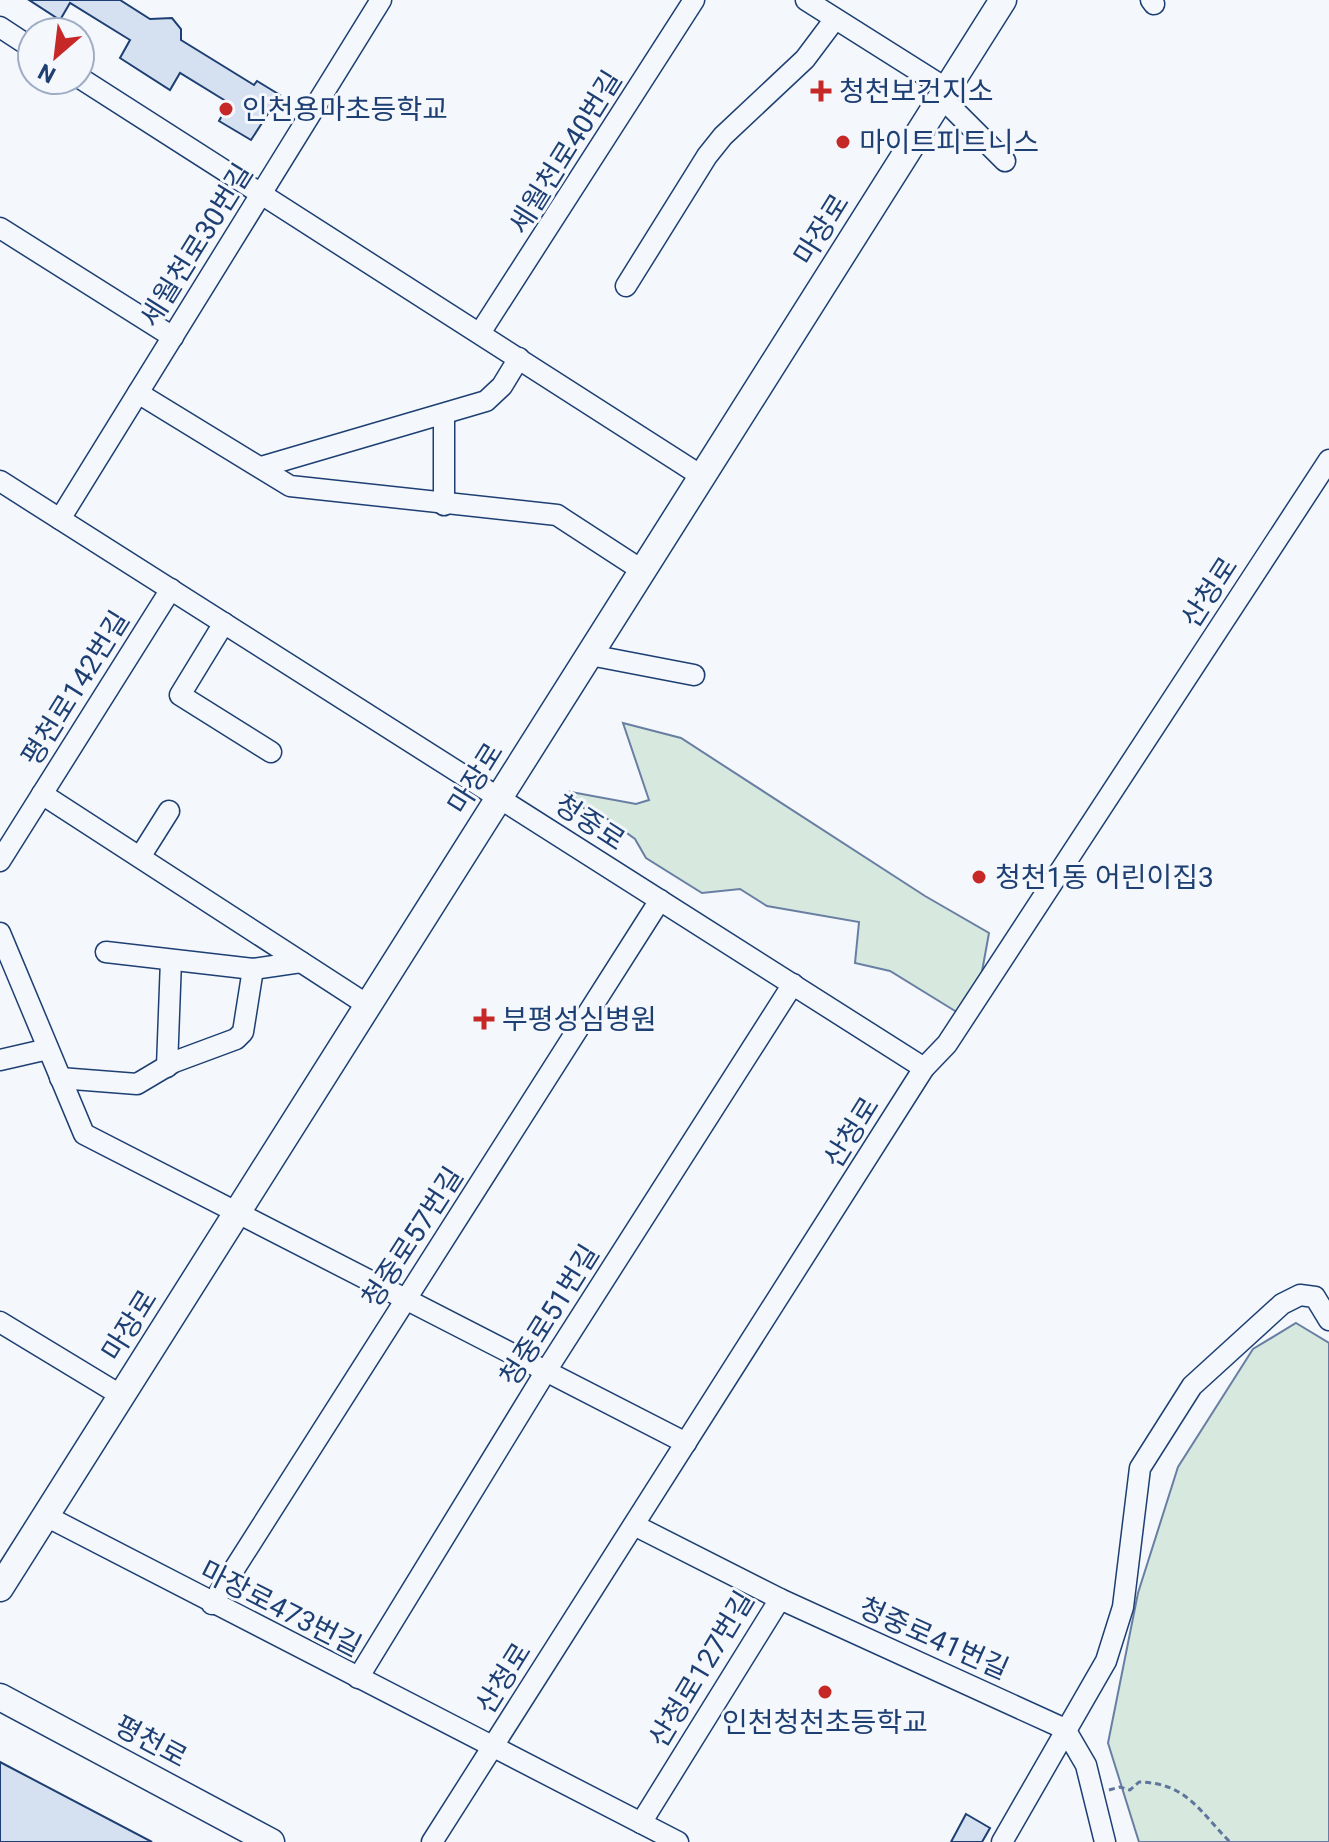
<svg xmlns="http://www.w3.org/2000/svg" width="1329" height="1842" font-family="Roboto,'Noto Sans KR',sans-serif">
  <rect width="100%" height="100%" fill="#f4f7fb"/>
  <!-- green -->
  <g fill="#d7e8df" stroke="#687fa3" stroke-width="2">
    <polygon points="623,723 681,738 925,896 989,933 979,988 960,1014 890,971 855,963 859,922 767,906 740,889 702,893 646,858 635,839 606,818 591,817 571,792 636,804 649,800"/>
    <polygon points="1296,1323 1329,1343 1329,1842 1139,1842 1108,1743 1138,1593 1178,1467 1253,1349"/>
  </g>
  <!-- building -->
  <g fill="#d5e0f0" stroke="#1d3f73" stroke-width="2">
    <polygon points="29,0 120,0 150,19 172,18 181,29 181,40 254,85 257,81 280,95 251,140 219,121 229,103 180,73 170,90 120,58 130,40 70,3 60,20"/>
    <polygon points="0,1762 152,1842 0,1842"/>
    <polygon points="966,1814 990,1828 982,1842 951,1842"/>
  </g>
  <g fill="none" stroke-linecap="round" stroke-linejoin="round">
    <!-- minor casing -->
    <g stroke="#1d3f73" stroke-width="23">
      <g id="minor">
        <polyline points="806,0 947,89"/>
        <polyline points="1151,0 1154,4"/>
        <polyline points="0,27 32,48"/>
        <polyline points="80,78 703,477"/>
        <polyline points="942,98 1005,161"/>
        <polyline points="0,228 173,337"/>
        <polyline points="626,286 707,156 723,136 805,59 835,19"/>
        <polyline points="480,333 694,0"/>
        <polyline points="138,393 290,486 557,515 643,571"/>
        <polyline points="444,416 444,505"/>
        <polyline points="261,467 486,401 502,386 519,358"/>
        <polyline points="0,481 924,1068"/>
        <polyline points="60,519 381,0"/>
        <polyline points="224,623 180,695 271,752"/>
        <polyline points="590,655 694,675"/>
        <polyline points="42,794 369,1006"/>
        <polyline points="140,857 169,811"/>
        <polyline points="0,861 171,589"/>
        <polyline points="0,933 84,1134 686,1443"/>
        <polyline points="106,952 253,969 301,962"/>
        <polyline points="0,1060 48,1049"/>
        <polyline points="167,1067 171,960"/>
        <polyline points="60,1078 137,1084 174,1062 236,1039 243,1032 253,969"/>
        <polyline points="0,1322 122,1396"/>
        <polyline points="46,1516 678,1842"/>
        <polyline points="634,1525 780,1599 1065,1729"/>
        <polyline points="212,1604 660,900"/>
        <polyline points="358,1678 546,1371 793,984"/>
        <polyline points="1065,1729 1086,1765 1105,1842"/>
        <polyline points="641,1823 780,1599"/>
        <polyline points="432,1842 924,1068 947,1044 1329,460"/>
        <polyline points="1002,1842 1106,1661 1123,1607 1140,1468 1192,1386 1282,1304 1300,1295 1315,1297 1329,1320"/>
      </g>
    </g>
    <!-- major casing -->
    <g stroke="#1d3f73" stroke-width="29">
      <g id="major">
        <polyline points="0,1588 1003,0"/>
        <polyline points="0,1697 271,1842"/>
      </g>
    </g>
    <!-- path -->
    <path stroke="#5e769c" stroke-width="3" stroke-dasharray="6 4" stroke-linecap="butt" d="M1109,1790L1120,1787L1130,1790L1139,1782C1187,1783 1199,1811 1230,1842"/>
    <!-- minor -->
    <use href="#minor" stroke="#f4f7fb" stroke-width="20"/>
    <!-- major -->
    <use href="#major" stroke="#f4f7fb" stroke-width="26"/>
  </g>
  <!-- markers -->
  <g fill="#c62828" stroke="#f4f7fb" stroke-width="3">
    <path d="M817 79h8v8h8v8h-8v8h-8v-8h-8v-8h8z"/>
    <circle cx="226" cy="109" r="8"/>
    <circle cx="843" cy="142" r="8"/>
    <circle cx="979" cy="877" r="8"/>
    <path d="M480 1007h8v8h8v8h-8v8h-8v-8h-8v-8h8z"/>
    <circle cx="825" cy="1692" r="8"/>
  </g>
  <g text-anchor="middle" stroke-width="6" stroke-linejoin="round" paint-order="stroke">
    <!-- poi labels -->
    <g font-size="28" fill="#1d3f73" stroke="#f4f7fb" text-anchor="start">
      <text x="839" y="101">청천보건지소</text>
      <text x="242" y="119">인천용마초등학교</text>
      <text x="859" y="152">마이트피트니스</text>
      <text x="995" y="887">청천1동 어린이집3</text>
      <text x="502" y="1029">부평성심병원</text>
      <text x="825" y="1732" text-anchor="middle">인천청천초등학교</text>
    </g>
    <!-- street labels -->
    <g font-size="28" fill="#1d3f73" stroke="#f4f7fb">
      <text transform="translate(565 152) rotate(-58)" y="10">세월천로40번길</text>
      <text transform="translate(821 229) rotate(-58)" y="10">마장로</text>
      <text transform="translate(196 245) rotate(-58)" y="10">세월천로30번길</text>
      <text transform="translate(1209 592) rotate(-57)" y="10">산청로</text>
      <text transform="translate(75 688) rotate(-58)" y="10">평천로142번길</text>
      <text transform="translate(475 778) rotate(-58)" y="10">마장로</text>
      <text transform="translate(590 822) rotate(33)" y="10">청중로</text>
      <text transform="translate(851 1132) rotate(-58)" y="10">산청로</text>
      <text transform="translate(412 1237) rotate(-57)" y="10">청중로57번길</text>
      <text transform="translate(549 1315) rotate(-58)" y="10">청중로51번길</text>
      <text transform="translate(129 1325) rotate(-58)" y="10">마장로</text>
      <text transform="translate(281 1608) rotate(27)" y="10">마장로473번길</text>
      <text transform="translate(934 1638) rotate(24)" y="10">청중로41번길</text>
      <text transform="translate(701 1669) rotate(-59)" y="10">산청로127번길</text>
      <text transform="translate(503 1678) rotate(-58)" y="10">산청로</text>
      <text transform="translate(151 1741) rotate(28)" y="10">평천로</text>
    </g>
  </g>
  <!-- north arrow -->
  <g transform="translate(56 56) rotate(208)"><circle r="38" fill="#f4f7fb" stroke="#9eadc5" stroke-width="2"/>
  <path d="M0-6L14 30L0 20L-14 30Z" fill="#c62828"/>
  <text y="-12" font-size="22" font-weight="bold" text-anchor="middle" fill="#1d3f73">N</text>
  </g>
</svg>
